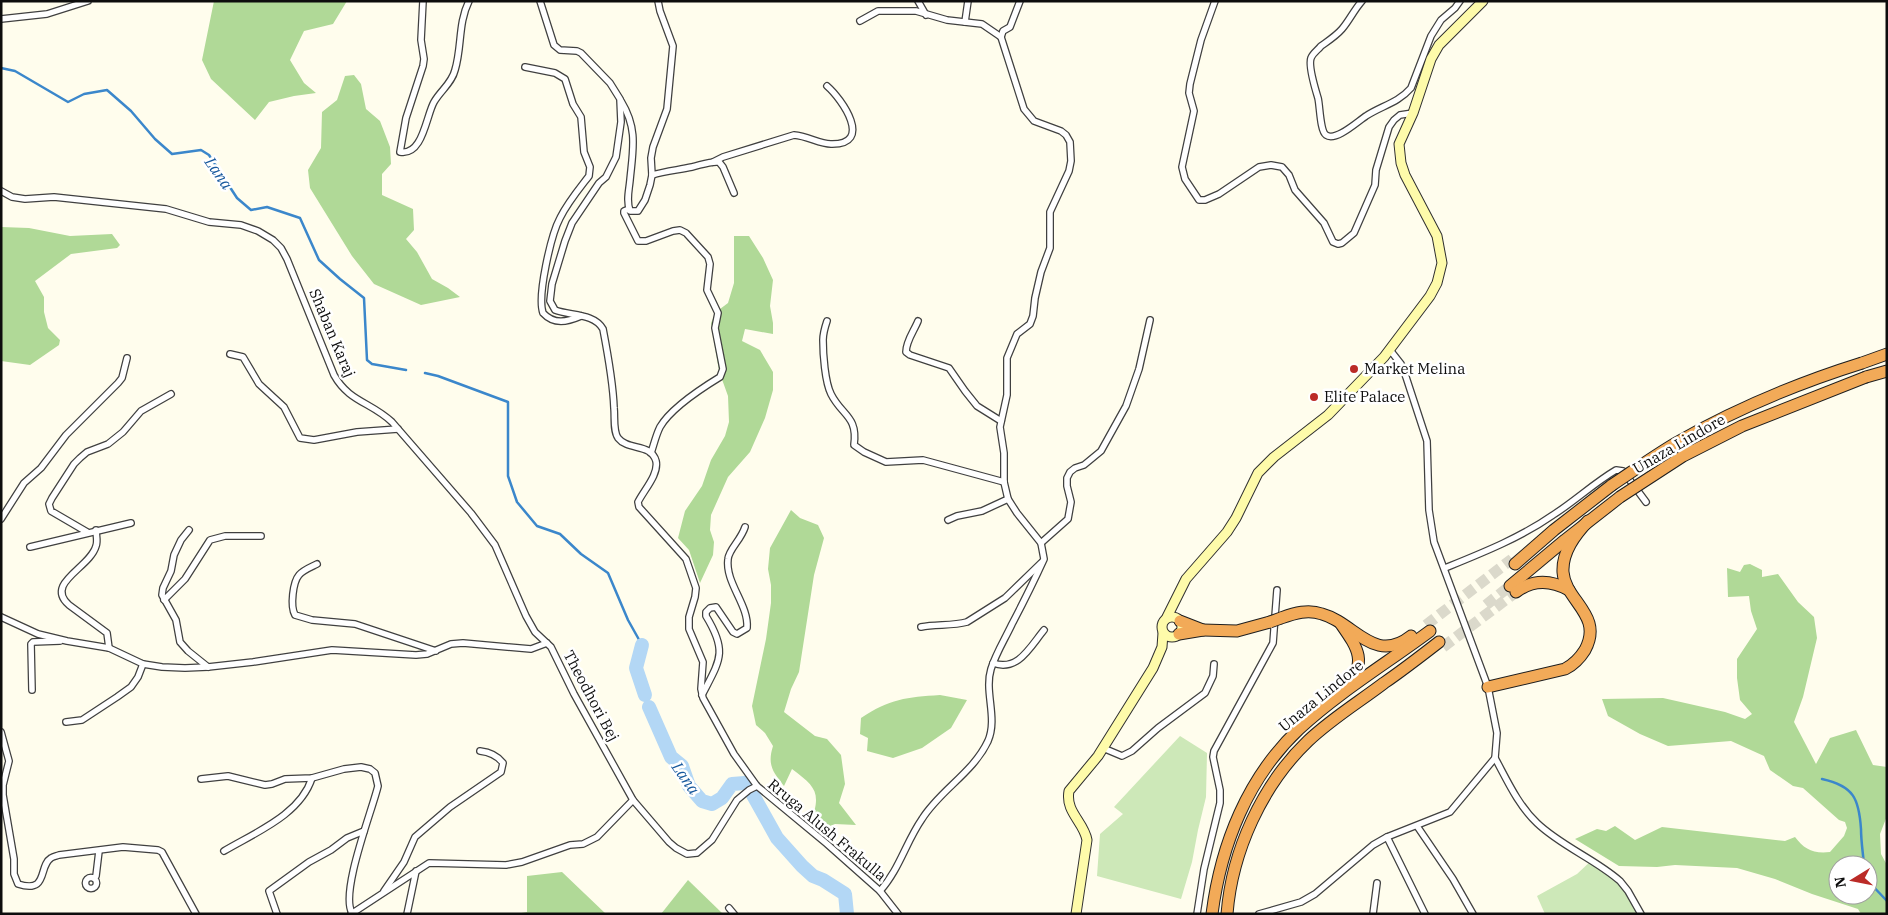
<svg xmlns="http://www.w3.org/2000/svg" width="1888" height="915" font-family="'IBM Plex Serif',serif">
  <rect width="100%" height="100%" fill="#fffded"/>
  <!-- green -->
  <g fill="#cde8b8">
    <polygon points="1180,736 1207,753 1206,797 1198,830 1192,862 1181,899 1097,876 1100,834 1123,814 1114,807"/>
    <polygon points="1592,860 1615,876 1641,914 1545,914 1537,896 1577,874"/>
  </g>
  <!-- forest -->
  <g fill="#b0d997" fill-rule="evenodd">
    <polygon points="214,1 347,1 333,24 304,31 290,60 304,83 316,93 294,96 269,102 255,120 211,79 202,60"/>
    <polygon points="354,75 361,84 366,109 380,121 390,147 391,164 382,174 382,195 413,209 414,230 406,239 417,252 432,279 448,288 460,297 421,305 374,284 352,256 310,188 308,170 321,148 322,112 337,100 345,76"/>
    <polygon points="1,227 29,228 70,236 112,234 120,245 117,248 71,254 35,281 44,297 44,312 48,328 60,340 59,345 30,365 1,361"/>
    <polygon points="734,236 749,236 763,258 773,280 770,306 773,323 773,334 745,329 742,341 760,350 773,372 773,390 765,418 750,452 728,477 711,515 710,530 714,542 713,555 700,583 689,550 678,538 685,511 702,486 711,460 725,436 729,422 728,396 719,371 711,323 716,312 728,303 734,283"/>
    <path d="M791,510L800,518L818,525L824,538L814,575L799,672L791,689L784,712L815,736L827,739L841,755L845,784L839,803L856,825L835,824L825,828L810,824C822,793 816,787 792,769L784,786C773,772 767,765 773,746L765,733L756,725L752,706L766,639L771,603V585L768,569L770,548Z"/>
    <path d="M1750,564L1762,570V577L1778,574L1798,602L1814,617L1817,638L1803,697L1794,722L1816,764L1830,738L1856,730L1873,765L1887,767V816L1880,834L1881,854L1887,865V914H1861L1858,909L1812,894L1775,879L1737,868L1675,865L1657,867L1619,866L1575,839L1597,829L1606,831L1615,826L1635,840L1662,827L1785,841L1795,837C1804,849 1813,854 1830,852L1844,836L1847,828L1845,822L1839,820L1803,788L1793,786L1770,770L1764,756L1731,741L1668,746L1640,734L1608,716L1602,699L1663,698L1725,712L1745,719L1752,714L1740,700L1737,678V659L1757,629L1751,611L1749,596L1728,597L1727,568L1740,572L1744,565ZM1838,865H1868V895H1838Z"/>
    <path d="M940,695L967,700L951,728L922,748L893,758L867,751L868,738L860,734L861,718C889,699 907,697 940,695Z"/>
    <polygon points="562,872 606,914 516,914 527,912 527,876"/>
    <polygon points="688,880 723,914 661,914"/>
  </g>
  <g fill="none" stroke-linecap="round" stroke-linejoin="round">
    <!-- stream -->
    <g stroke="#3b87cb" stroke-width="2.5">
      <polyline points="1,68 15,71 68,102 84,94 107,90 131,111 155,139 172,154 201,150 209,155 237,198 251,210 267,207 300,218 319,260 340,279 364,298 367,360 372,364 406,370"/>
      <polyline points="425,373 438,376 508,402 508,476 517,502 537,526 560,534 581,554 608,573 628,620 642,645"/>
      <path d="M1822,779C1854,786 1859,799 1861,829C1861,841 1863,853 1864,865"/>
      <polyline points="1868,881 1887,901"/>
    </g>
    <!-- river -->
    <g stroke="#b3d7f5" stroke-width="14">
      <polyline points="642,645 636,668 645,695"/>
      <polyline points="649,707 671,757 682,766 689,786 702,801 712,804 722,798 732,784 745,783 746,784"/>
      <polyline points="753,795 777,838 802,866 813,876 823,880 845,894 847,914"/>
    </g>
    <!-- highway-tunnel -->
    <g stroke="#dbd9cb" stroke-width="11" stroke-dasharray="11 5.5" stroke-linecap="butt">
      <polyline points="1486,605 1510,586"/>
      <polyline points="1426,625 1512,559"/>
      <polyline points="1443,647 1516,592"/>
    </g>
    <!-- street casing -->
    <g stroke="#404040" stroke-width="8">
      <g id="street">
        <path d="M423,1L421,40L424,59L423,66L406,118L400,152C423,156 426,116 434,102C441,90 452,83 455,70C462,47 458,23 469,1"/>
        <path d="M540,1L554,45L560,50L577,51L581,53L610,83L620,99L621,122L616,157L606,177L599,183L572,223L565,241L552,284L550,301L555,310C570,316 594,313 603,329C608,355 613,381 614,408C615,417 613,431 618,438C628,451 651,443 656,461C659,474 644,490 638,502L639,507L686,559L696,588L695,597L689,617V629L703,662L701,689L703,698L734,754L757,786L827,844L880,891L898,914"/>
        <polyline points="918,1 926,15"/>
        <polyline points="1215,1 1201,40 1190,84 1189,93 1194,111 1182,167 1185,179 1199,200 1205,200 1219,194 1259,167 1271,165 1282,167 1289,175 1295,190 1324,223 1333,242 1338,244 1342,243 1354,233 1375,185 1376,170 1389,127 1394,120 1400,115 1413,113"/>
        <path d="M1362,1C1354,10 1349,21 1342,29C1336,36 1328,41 1321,46C1318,50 1313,53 1311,58C1308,66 1315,88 1318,98C1320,106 1320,131 1326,135C1336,142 1358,121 1366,116C1381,106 1398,103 1411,88L1431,36L1441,20L1455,8L1460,1"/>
        <polyline points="1,19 47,14 88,1"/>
        <polyline points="860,21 878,11 916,11 947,20 982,24 1001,37"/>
        <polyline points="965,22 968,1"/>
        <path d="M525,67L555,73L565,79L573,104L581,117L584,152L590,167L589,176C579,189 568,202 560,218C551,235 537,296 543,313C554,325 567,322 581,316"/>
        <path d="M621,101C638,129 633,149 630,180C629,191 626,201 630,211H638L645,200L650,185L652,175L651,158L653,147L667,109L673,46L660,11L658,1"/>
        <path d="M713,162L723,157L794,135C808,136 819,144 831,144C874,145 842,99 827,86"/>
        <path d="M652,175C666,171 678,170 692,167C701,165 710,161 719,162L723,167L734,193"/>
        <path d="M1,191L12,197L25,199L54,197L166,209L209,222L241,225L258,231L273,240L281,248L287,259L334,375C349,402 371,402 392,422L471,513L495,545L526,616L535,632L551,647L574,694L633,800L669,842L676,848L687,854L697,853L712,840L737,800L749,790L757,786"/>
        <path d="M629,209L624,211V213L638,241H646L673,231L680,230L686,233L708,257L710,264L707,290L718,313L715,328L723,369L720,377C702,388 671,408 660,427C656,435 654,444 651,453"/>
        <path d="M827,321C825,327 823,334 823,340C823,354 825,382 831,394C842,416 858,416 854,445L864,452L886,462L923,460L1004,482"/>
        <path d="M918,321C914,331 906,341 906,352L910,355L949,368L965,391L977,406L1001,421"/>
        <polyline points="230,354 243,357 259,384 284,407 300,438 314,440 357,432 398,429"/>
        <polyline points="1,519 24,483 41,468 66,435 118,383 122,378 127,358"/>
        <polyline points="948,520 957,516 982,511 1008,499"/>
        <path d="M96,530C96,535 98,541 96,546C90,568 44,583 69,605L107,633L109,648"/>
        <polyline points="189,530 181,540 174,555 171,571 163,588 162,595 176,620 180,642 188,651 208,667"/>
        <polyline points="87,532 51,511 49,504 52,498 74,464 80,458 87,452 108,444 123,432 141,411 171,394"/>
        <polyline points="1041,543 1068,519 1071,502 1067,486 1067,478 1070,472 1075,468 1084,465 1101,451 1126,406 1139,369 1150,320"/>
        <polyline points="30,547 131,523"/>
        <path d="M317,564C311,567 303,570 299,575C293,582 290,606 295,615L312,620L355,624L436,651"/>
        <path d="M1445,568C1482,553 1520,538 1553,515C1575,501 1594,483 1616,470L1623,471L1646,502"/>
        <polyline points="164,600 185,579 210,540 225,536 261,536"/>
        <polyline points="1,617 38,634 67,641 109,648 143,664 162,667 185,668 208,667 253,662 332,650 416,655 427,654 451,644 463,643 531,649 547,643"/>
        <path d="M921,627C936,624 952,626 967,622L1005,598L1041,563"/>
        <path d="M993,663C1018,672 1030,647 1044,630"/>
        <polyline points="32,690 31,644 33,642 60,641"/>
        <path d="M702,695C720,660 728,652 706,616V612L710,608L716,607L733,632L737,634L747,628C749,605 725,583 728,559C729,549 741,540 745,527"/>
        <polyline points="66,722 82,720 117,697 131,687 138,677 143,664"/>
        <path d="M1,732L9,761L3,785V795L14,859V874L18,884C49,894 38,866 51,858C54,856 57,856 59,855L123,847L158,850L162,852L196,914"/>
        <polyline points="1103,748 1122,756 1132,751 1158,728 1205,693 1213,676 1214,664"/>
        <path d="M1495,758C1507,780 1518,805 1537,823C1561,846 1595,859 1620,881L1628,891L1641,914"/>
        <path d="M201,779L228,776L265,785L272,784L285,779L312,778L344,769L361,767L370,769L375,773L378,786C372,811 340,892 352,913"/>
        <polyline points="1417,826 1453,879 1473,914"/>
        <polyline points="1387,837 1425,914"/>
        <path d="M224,851C256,832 300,815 312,778"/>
        <circle cx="91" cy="883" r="5.5"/>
        <polyline points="94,878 96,876 99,851"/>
        <path d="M384,891L404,862L415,837L450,807L501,772L503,763C497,755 489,752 480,751"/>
        <path d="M880,891C899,870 906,842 922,819C940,790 973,773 988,741C998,718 984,692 991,669C996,653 1005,639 1012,624C1023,603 1034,581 1044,559L1041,543L1017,513L1008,499L1004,482V453L1000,427L1007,395V358L1017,334L1030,324L1033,316L1035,298L1041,272L1050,248V212L1069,171L1071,161L1070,142L1066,135L1061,131L1034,121L1024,109L1001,37L1003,31L1010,27L1020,1"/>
        <polyline points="729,908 734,914"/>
        <polyline points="277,914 269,891 309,862 331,850 347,838 364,831"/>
        <polyline points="351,914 429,863 506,865 522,862 570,845 583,844 597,837 633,800"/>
        <polyline points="407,914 416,871"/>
        <polyline points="1197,914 1204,869 1220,803 1220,790 1213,757 1214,751 1273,643 1277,590"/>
        <polyline points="1259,914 1301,902 1315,894 1373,845 1387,837 1450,812 1495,758 1497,733 1488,687 1434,542 1429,510 1427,441 1406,377 1401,364 1390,350"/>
        <polyline points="1373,914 1377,883"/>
      </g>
    </g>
    <!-- secondary casing -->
    <g stroke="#2f2f2f" stroke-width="11">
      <g id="secondary">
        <circle cx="1172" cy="627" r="10"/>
        <polyline points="1167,617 1186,579 1227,532 1236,518 1258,473 1274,457 1328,415 1384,357 1430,296 1437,283 1442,263 1437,236 1405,175 1401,163 1399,144 1413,113 1431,59 1439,45 1483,1"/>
        <path d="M1076,914L1087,840C1084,822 1065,812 1069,791L1098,756L1153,668L1162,647L1163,633"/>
      </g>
    </g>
    <!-- highway casing -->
    <g stroke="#1e1e1e" stroke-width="13">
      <g id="highway">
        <polyline points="1862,363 1887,354"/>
        <polyline points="1866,377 1887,371"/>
        <polyline points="1515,564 1554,530 1612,485"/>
        <polyline points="1510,586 1565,540 1620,497"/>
        <path d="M1516,592C1533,579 1551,580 1569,590"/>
        <path d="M1281,618C1295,613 1308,609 1322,614C1355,623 1374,665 1411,636"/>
        <path d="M1341,624C1357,647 1369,663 1345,687"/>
        <polyline points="1203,630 1237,631 1270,622"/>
        <polyline points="1179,634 1203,630 1180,621"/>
        <path d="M1488,687L1565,669C1573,665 1580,658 1585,650C1604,615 1565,601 1563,572C1562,552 1575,535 1588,521"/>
        <path d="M1212,914C1221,844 1248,777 1299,729C1339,692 1387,663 1430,631"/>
        <path d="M1227,914C1232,851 1262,785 1308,741C1331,719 1359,702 1384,683C1403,670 1421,656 1439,642"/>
      </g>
    </g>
    <!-- street -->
    <use href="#street" stroke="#fff" stroke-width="5.5"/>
    <!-- secondary -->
    <use href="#secondary" stroke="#fefbaa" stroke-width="9"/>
    <!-- highway -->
    <use href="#highway" stroke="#f2aa58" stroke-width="11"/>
    <!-- highway-bridge casing -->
    <g stroke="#1e1e1e" stroke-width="13" stroke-linecap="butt">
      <g id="highway-bridge">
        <path d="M1612,485C1633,471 1654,456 1676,443C1734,410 1798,383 1862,363"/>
        <polyline points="1620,497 1683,456 1742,426 1866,377"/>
        <polyline points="1270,622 1281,618"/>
      </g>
    </g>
    <!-- highway-bridge -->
    <use href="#highway-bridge" stroke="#f2aa58" stroke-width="11"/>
  </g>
  <!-- markers -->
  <g fill="#bb2b27" stroke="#fff" stroke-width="2">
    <circle cx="1354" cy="369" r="5"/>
    <circle cx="1314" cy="397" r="5"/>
  </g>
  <g text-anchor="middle" stroke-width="5" stroke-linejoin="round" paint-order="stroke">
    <!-- street labels -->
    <g font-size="15" fill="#0d0d0d" stroke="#fff">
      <text transform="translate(332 333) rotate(67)" y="5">Shaban Karaj</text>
      <text transform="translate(1679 444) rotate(-30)" y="5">Unaza Lindore</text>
      <text transform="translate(591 696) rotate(62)" y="5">Theodhori Bej</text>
      <text transform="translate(1321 696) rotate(-39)" y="5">Unaza Lindore</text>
      <text transform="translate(827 830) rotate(40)" y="5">Rruga Alush Frakulla</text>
    </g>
    <!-- poi labels -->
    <g font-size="15" fill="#0d0d0d" stroke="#fff" text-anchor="start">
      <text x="1364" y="374">Market Melina</text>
      <text x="1324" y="402">Elite Palace</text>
    </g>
    <!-- water labels -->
    <g font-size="16" font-style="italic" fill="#18599d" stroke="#fff">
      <text transform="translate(219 173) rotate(55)" y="6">Lana</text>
      <text transform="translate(686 778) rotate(55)" y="6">Lana</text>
    </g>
  </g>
  <!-- border -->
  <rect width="1888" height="915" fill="none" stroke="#0d0d0d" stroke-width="5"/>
  <!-- north arrow -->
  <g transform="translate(1853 880) rotate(260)"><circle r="24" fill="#ffffff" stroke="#9e9e9e"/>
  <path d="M0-4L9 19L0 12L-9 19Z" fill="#bb2b27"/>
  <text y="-8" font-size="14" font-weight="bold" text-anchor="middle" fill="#0d0d0d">N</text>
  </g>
</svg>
